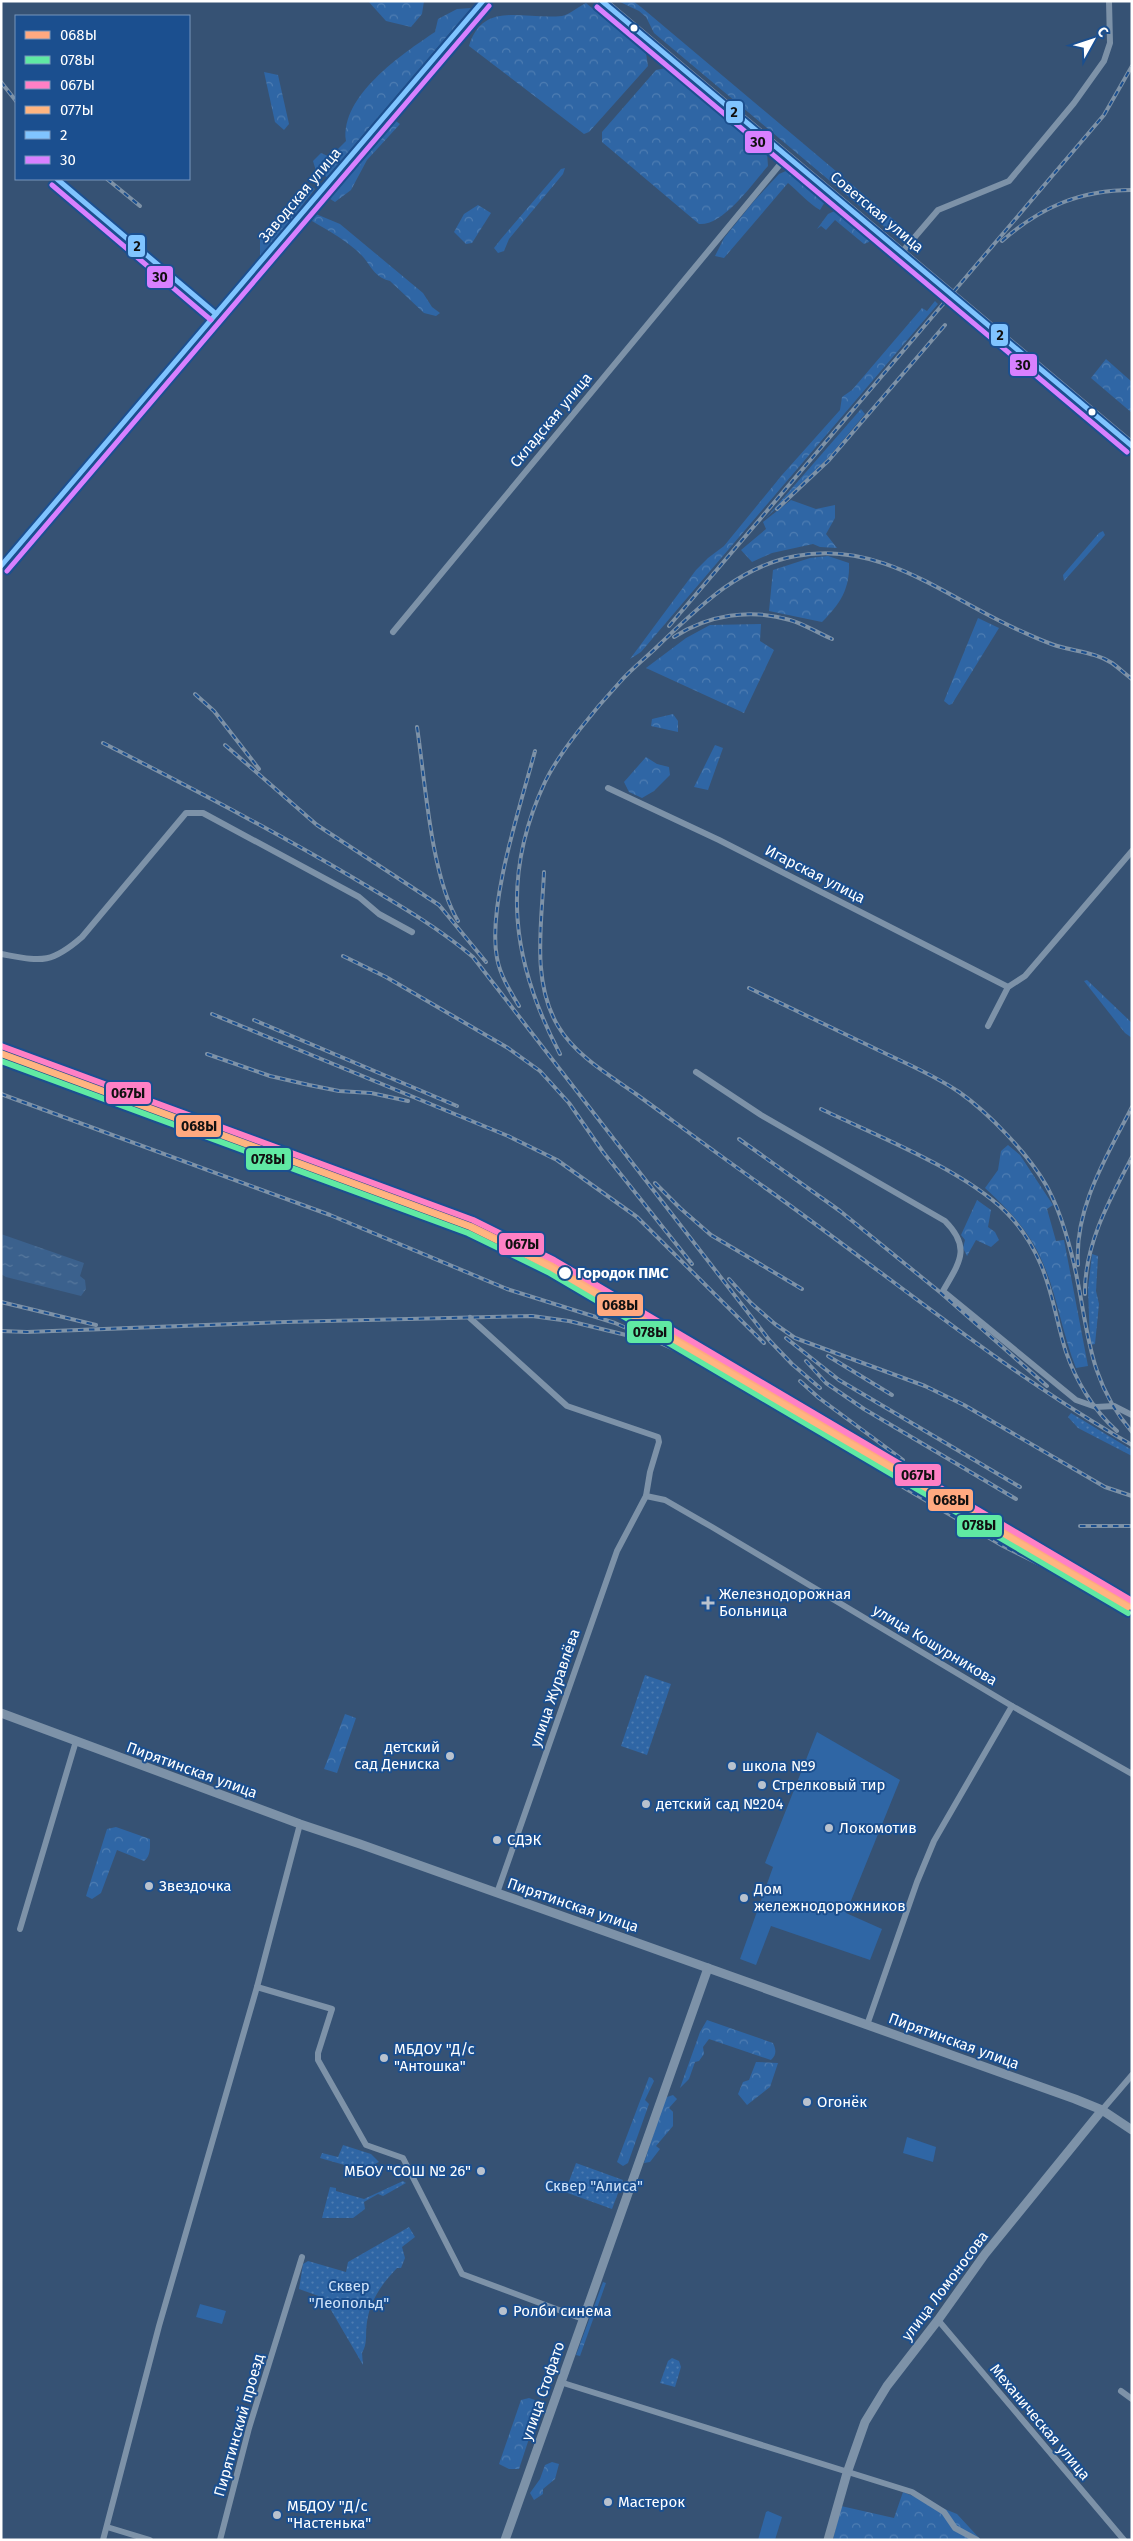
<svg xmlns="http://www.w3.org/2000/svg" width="1133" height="2541" font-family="'Fira Sans',sans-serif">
  <defs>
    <pattern id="grass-dots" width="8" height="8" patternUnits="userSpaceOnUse" patternTransform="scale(1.25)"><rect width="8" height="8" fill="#2f66a5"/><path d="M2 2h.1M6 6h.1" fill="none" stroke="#4e7db2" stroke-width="1.8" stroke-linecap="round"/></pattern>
    <pattern id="forest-crowns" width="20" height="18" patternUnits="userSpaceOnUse" patternTransform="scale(1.25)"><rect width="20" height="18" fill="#2f66a5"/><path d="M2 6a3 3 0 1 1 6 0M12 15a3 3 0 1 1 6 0" fill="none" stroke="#4e7db2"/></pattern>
    <pattern id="water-ripples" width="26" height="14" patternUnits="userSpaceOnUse" patternTransform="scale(1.25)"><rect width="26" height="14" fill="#3b618d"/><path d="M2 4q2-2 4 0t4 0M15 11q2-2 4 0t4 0" fill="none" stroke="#58799e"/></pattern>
  </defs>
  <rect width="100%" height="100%" fill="#365274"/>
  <!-- grass -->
  <g fill="url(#grass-dots)">
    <polygon points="1092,1254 1098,1256 1096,1291 1099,1304 1095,1344 1090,1345 1088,1288"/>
    <polygon points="1071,1413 1132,1450 1132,1456 1078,1428 1068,1417"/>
    <polygon points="645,1675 671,1684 647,1755 621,1746"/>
    <polygon points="343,2145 371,2154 379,2162 362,2170 320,2158 322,2153 338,2157"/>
    <polygon points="576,2163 623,2180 612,2209 565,2192"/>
    <polygon points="403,2181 406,2183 383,2196 378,2194 364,2202 365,2209 353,2218 322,2218 330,2187 336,2188 336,2191 364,2199"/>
    <path d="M409,2227L415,2237L402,2247L405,2258L401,2268H397C382,2284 370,2300 367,2322C365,2334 368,2343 362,2353L363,2365L324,2298L299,2289L303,2264L308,2261L346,2272L348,2262Z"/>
    <polygon points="672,2358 679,2361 681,2367 675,2387 660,2383 668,2361"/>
  </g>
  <!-- forest -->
  <g fill="url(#forest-crowns)">
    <polygon points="368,1 424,1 422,14 411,27 386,21"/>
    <polygon points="618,1 633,1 641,7 894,220 908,233 909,237 898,237 887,229 673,49 654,33 646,17 639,11"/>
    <path d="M586,3L646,53L648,66L589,132L584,134L469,46C483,0 523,20 562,16C569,15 579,6 586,3Z"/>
    <path d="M471,8L327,177L316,171L313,161L321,153L330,157L346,141C340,96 402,54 435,32L438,19L457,9Z"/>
    <path d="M666,68L767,152L768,166C752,184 723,226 699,224L602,142V132L656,70Z"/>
    <polygon points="264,72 278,75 289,124 284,130 275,122"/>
    <polygon points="393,119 400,124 367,160 351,190 335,202 327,197 334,183 385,125"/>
    <polygon points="565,168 563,174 509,239 504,251 498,253 494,248 501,239 561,169"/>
    <path d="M788,170L793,171L826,200L820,210C808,203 799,192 788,183L724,258L715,256L724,238L754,201L779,174Z"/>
    <polygon points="307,183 315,189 269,248 260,256 260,239 266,230 273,224"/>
    <polygon points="478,205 491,213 472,243 466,244 454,232 464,214"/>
    <polygon points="839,209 871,236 869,242 864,244 835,220 826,230 821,226 817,229 828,214"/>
    <path d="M316,214L340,224L423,293L432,307L440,313L436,316L424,313L390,281C376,278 372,268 364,258C351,243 329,231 312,221Z"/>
    <polygon points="935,301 938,304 641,652 630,659 696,570 708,558 724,546 782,475 840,410 842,397 852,390 922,308 927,311"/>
    <polygon points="1106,359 1132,382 1132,413 1091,378"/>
    <polygon points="861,409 865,414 829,457 765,519"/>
    <polygon points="791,500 816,509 835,505 835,518 826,534 837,548 820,547 813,544 772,553 752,562 741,550 766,529 763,522"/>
    <polygon points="1103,531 1105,535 1064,581 1063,575 1099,533"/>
    <path d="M828,556L849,563C850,589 840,604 822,622L769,611L773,570L810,558Z"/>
    <polygon points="978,618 999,628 952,704 949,705 944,701"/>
    <polygon points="761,624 760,641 774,650 744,713 646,668 686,638 710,625"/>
    <polygon points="673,714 678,721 678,732 651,726 652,719"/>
    <polygon points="715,745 723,748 708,790 694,787"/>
    <polygon points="646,757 657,764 669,767 670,775 654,791 642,798 629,792 624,782"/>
    <polygon points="1087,980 1132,1023 1132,1038 1125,1033 1084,981"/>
    <path d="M1008,1145L1020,1155L1053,1205L1047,1209L1056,1241L1064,1240L1088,1366L1076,1368C1062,1333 1057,1294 1042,1261C1029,1231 1008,1209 985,1188L998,1170L1001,1151Z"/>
    <polygon points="977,1200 991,1210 988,1227 995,1232 999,1240 991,1247 976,1240 967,1256 963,1248 965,1240 961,1235"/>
    <polygon points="345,1714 356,1718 337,1773 324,1769"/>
    <path d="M116,1827L150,1839C150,1846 151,1856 144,1861L117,1850L101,1893L92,1899L86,1896L107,1829Z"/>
    <path d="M707,2020L773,2043C776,2050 777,2054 771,2060L709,2039L703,2047L704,2054L699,2061L695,2062L689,2079L680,2088L700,2032Z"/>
    <polygon points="756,2062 778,2063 770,2087 747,2105 738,2094 743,2082 749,2080"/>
    <polygon points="649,2077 652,2078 654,2081 645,2100 649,2104 628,2163 623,2166 617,2162"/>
    <polygon points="673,2095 677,2099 669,2108 673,2112 673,2126 656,2146 660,2149 650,2162 644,2163 663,2105 667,2097"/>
    <polygon points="603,2282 606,2283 580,2356 576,2355"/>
    <polygon points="529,2398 541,2402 519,2469 509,2469 499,2464 521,2400"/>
    <polygon points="552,2462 559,2464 555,2479 543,2489 543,2494 534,2500 530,2493 540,2479 545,2465"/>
    <polygon points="903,2492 957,2514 981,2540 833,2540 841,2506 894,2518"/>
  </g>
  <!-- garden -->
  <g fill="#2f66a5">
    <polygon points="817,1732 900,1780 846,1913 882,1929 870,1960 771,1926 756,1965 740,1959 773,1867 765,1863"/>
    <polygon points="907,2137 936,2147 933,2162 903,2153"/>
    <polygon points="200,2304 226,2311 222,2324 196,2317"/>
    <polygon points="768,2511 782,2517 775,2540 758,2540 766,2512"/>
  </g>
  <!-- water -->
  <polygon fill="url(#water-ripples)" points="1,1234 84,1263 80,1276 85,1280 86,1289 81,1296 6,1277 1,1274"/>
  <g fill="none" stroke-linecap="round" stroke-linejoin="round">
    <!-- minor -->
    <g stroke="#7d92a8" stroke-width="6">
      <polyline points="902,252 938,210 1009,181 1074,103 1104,61 1110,43 1109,1"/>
      <polyline points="1,566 483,1"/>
      <polyline points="393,632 787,156"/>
      <polyline points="608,788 719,840 1008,987"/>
      <path d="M1,954C41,961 50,965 82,937L186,813H203L359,897L379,914L412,932"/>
      <polyline points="988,1026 1008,987 1025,976 1132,851"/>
      <path d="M696,1072L761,1115L945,1221C972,1248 959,1263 943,1291L1076,1400L1096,1407L1114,1406L1132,1415"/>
      <polyline points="470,1318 567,1406 658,1437 659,1442 650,1472 646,1496 617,1551 497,1893"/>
      <polyline points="646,1496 665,1500 712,1527 1012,1706 1132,1774"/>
      <polyline points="20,1929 76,1741"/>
      <polyline points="257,1987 332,2009 318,2053 318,2060 366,2145 403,2158 462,2274 583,2319"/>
      <polyline points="867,2025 917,1882 934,1841 1012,1706"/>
      <polyline points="1102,2110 1132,2075"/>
      <polyline points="938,2320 1124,2540"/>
      <polyline points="560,2382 912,2492 944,2512 955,2528 977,2540"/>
      <polyline points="1121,2391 1132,2399"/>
      <polyline points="107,2527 150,2540"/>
      <polyline points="103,2540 159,2326 257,1987 300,1824"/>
      <polyline points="220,2540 249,2428 302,2257"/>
    </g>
    <!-- tertiary -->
    <g stroke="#7d92a8" stroke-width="9">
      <polyline points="1,1713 300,1824 360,1844 1075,2099 1102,2110 1132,2130"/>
      <polyline points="505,2540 708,1968"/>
      <polyline points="828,2540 847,2473 865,2422 887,2386 938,2320 985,2254 1102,2110"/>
    </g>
    <!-- primary -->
    <polyline stroke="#7d8ea7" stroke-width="10" points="602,1 1132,446"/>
    <!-- rail casing -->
    <g stroke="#7e92a7" stroke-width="4">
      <g id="rail">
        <polyline points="1,82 16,101"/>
        <polyline points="107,179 140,206"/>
        <path d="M1002,241C1041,207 1080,190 1132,190"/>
        <polyline points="777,509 829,460 945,325"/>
        <polyline points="669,626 1104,115 1132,66"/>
        <path d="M674,637C708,615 750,608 790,620C804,624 818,633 832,639"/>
        <polyline points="195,694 214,711 259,769"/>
        <path d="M417,727C425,779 431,877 458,921"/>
        <path d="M103,743C186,785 269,828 350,876C392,901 435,925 473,957L770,1341L792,1364L820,1388"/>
        <polyline points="225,745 317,825 439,905 486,962"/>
        <path d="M544,872C542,922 531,981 558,1026C575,1055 609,1075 636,1094C680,1126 723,1158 767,1189C888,1275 1003,1371 1132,1445"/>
        <polyline points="343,956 386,977 508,1048 540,1071 569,1103 603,1152 692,1264"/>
        <path d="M749,988C792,1009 835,1029 878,1050C905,1063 934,1075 959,1092C989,1113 1028,1154 1046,1185C1058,1206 1065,1229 1071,1252C1089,1319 1083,1375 1132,1432"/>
        <path d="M519,1006C510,991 500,975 497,958C487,905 521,804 535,751"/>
        <polyline points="212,1014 508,1136 557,1160 637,1217 764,1343"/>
        <polyline points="254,1020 457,1106"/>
        <polyline points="207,1054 270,1076 309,1085 339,1091 371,1093 408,1101"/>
        <path d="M560,1054C512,963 500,878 545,782C560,751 596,708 620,682C632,668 647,657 660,644C700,606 740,566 796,556C882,539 949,600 1023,632C1036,638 1051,645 1065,648C1081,652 1098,654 1112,663C1119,668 1125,674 1132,679"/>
        <polyline points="1,1094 330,1215 507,1289 615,1323 712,1366"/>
        <path d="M821,1109C877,1136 962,1169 1006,1212C1020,1226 1033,1246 1041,1265C1053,1293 1057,1324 1066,1352C1076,1381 1094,1411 1117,1431"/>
        <polyline points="739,1139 840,1211 941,1293 1047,1386"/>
        <polyline points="655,1183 680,1208 711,1235 802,1289"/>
        <path d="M1078,1265C1074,1208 1107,1156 1132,1107"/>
        <polyline points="729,1279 751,1303 775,1324 795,1338 925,1386 964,1405 1105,1487 1132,1496"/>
        <path d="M1085,1294C1084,1245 1110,1199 1132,1157"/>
        <polyline points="1,1302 96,1325"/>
        <polyline points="1,1331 27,1332 285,1322 532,1316 569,1321 626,1335"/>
        <polyline points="786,1338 839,1380 1020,1487"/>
        <polyline points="828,1356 892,1395"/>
        <polyline points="806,1361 826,1383 864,1409 1016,1499"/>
        <polyline points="705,1367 746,1386"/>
        <polyline points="800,1381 819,1398 903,1460"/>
        <polyline points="903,1487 1003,1546 1086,1587"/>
        <polyline points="1080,1526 1132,1526"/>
      </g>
    </g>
    <!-- rail -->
    <use href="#rail" stroke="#1b4f8f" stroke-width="2" stroke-dasharray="5.5" stroke-linecap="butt"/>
    <!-- bus-1 casing -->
    <g stroke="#1b4f8f" stroke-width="9">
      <g id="bus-1">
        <polyline points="602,1 1132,446"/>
        <polyline points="57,179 216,314"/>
        <polyline points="1,566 483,1"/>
      </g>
    </g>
    <!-- bus-2 casing -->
    <g stroke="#1b4f8f" stroke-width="9">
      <g id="bus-2">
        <polyline points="597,7 1127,452"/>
        <polyline points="52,185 211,320"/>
        <polyline points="7,571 489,6"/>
      </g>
    </g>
    <!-- bus-1 -->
    <use href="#bus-1" stroke="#80c4ff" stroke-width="5"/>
    <!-- bus-2 -->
    <use href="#bus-2" stroke="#d880ff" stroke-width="5"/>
    <!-- rail-1 casing -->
    <g stroke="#1b4f8f" stroke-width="10">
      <polyline id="rail-1" points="1,1053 471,1226 552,1265 1132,1607"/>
    </g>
    <!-- rail-2 casing -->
    <g stroke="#1b4f8f" stroke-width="10">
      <polyline id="rail-2" points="1,1061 468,1233 548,1272 1128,1613"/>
    </g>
    <!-- rail-3 casing -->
    <g stroke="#1b4f8f" stroke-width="10">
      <polyline id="rail-3" points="1,1046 473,1220 554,1260 1132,1601"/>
    </g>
    <!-- rail-4 casing -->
    <g stroke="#1b4f8f" stroke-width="10">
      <polyline id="rail-4" points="1,1054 470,1227 550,1267 1128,1607"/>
    </g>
    <!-- rail-1 -->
    <use href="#rail-1" stroke="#ffa980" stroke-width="6"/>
    <!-- rail-2 -->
    <use href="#rail-2" stroke="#60e9a3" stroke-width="6"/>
    <!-- rail-3 -->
    <use href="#rail-3" stroke="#ff80c5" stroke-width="6"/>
    <!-- rail-4 -->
    <use href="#rail-4" stroke="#ffb580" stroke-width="6"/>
  </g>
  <!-- markers -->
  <g fill="#fff" stroke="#1b4f8f" stroke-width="2">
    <circle cx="634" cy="28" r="4.5"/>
    <circle cx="1092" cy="412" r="4.5"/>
    <circle cx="565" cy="1273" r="7"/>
  </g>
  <g fill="#b9c2ce" stroke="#1b4f8f" stroke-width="2">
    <path d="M705.5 1595.5h5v5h5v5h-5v5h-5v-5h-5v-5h5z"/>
    <circle cx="450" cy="1756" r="5"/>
    <circle cx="732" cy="1766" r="5"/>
    <circle cx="762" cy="1785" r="5"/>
    <circle cx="646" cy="1804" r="5"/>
    <circle cx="829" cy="1828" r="5"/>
    <circle cx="497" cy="1840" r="5"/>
    <circle cx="149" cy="1886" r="5"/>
    <circle cx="744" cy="1898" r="5"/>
    <circle cx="384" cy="2058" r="5"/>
    <circle cx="807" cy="2102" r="5"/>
    <circle cx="481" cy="2171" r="5"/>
    <circle cx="503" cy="2311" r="5"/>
    <circle cx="608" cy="2502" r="5"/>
    <circle cx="277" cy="2515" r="5"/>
  </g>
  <g text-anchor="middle" stroke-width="4" stroke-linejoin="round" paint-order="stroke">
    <!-- street labels -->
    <g font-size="15" fill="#fff" stroke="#1b4f8f">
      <text transform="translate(300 195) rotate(-50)" y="5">Заводская улица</text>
      <text transform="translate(877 212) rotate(40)" y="5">Советская улица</text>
      <text transform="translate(551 420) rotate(-50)" y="5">Складская улица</text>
      <text transform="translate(815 874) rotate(27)" y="5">Игарская улица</text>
      <text transform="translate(935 1645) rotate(31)" y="5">улица Кошурникова</text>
      <text transform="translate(555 1688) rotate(-71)" y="5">улица Журавлёва</text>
      <text transform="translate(192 1770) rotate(20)" y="5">Пирятинская улица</text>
      <text transform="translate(573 1905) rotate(19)" y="5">Пирятинская улица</text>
      <text transform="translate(954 2041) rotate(20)" y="5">Пирятинская улица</text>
      <text transform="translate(945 2286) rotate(-53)" y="5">улица Ломоносова</text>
      <text transform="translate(543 2391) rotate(-71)" y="5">улица Стофато</text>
      <text transform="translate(1040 2422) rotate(50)" y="5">Механическая улица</text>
      <text transform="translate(239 2425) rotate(-74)" y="5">Пирятинский проезд</text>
    </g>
    <!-- stop labels -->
    <g font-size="15" font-weight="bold" fill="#fff" stroke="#1b4f8f" text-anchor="start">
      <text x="577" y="1278">Городок ПМС</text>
    </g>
    <!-- poi labels -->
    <g font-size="15" fill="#fff" stroke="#1b4f8f" text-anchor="start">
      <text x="719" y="1599">Железнодорожная<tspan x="719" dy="17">Больница</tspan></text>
      <text x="440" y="1752" text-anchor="end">детский<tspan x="440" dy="17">сад Дениска</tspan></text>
      <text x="742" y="1771">школа №9</text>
      <text x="772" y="1790">Стрелковый тир</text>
      <text x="656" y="1809">детский сад №204</text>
      <text x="839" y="1833">Локомотив</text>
      <text x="507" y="1845">СДЭК</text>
      <text x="159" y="1891">Звездочка</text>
      <text x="754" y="1894">Дом<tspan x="754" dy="17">жележнодорожников</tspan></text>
      <text x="394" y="2054">МБДОУ "Д/с<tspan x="394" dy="17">"Антошка"</tspan></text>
      <text x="817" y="2107">Огонёк</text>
      <text x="471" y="2176" text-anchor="end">МБОУ "СОШ № 26"</text>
      <text x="513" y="2316">Ролби синема</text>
      <text x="618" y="2507">Мастерок</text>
      <text x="287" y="2511">МБДОУ "Д/с<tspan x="287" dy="17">"Настенька"</tspan></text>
    </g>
    <!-- park labels -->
    <g font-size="15" fill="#cfe3fa" stroke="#1b4f8f">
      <text x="594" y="2191">Сквер "Алиса"</text>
      <text x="349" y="2291">Сквер<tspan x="349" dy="17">"Леопольд"</tspan></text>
    </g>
  </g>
  <g stroke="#1b4f8f" stroke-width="2">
    <rect x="725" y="100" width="19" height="24" rx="5" fill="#80c4ff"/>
    <rect x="744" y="130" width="29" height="24" rx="5" fill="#d880ff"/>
    <rect x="127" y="234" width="19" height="24" rx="5" fill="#80c4ff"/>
    <rect x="146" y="265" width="28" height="24" rx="5" fill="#d880ff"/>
    <rect x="990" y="323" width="19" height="24" rx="5" fill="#80c4ff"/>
    <rect x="1009" y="353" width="29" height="24" rx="5" fill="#d880ff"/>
    <rect x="105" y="1081" width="47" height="24" rx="5" fill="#ff80c5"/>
    <rect x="175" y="1114" width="47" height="24" rx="5" fill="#ffa980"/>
    <rect x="245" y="1147" width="47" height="24" rx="5" fill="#60e9a3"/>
    <rect x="498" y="1232" width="47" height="24" rx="5" fill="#ff80c5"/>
    <rect x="596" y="1293" width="48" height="24" rx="5" fill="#ffa980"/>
    <rect x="626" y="1320" width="47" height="24" rx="5" fill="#60e9a3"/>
    <rect x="894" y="1463" width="48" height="24" rx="5" fill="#ff80c5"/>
    <rect x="927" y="1488" width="47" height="24" rx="5" fill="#ffa980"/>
    <rect x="956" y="1514" width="47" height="24" rx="5" fill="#60e9a3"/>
  </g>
  <g font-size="14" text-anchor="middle" font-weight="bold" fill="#111">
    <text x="734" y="117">2</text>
    <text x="758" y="147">30</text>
    <text x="137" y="251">2</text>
    <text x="160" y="282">30</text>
    <text x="1000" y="340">2</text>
    <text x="1023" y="370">30</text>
    <text x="128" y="1098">067Ы</text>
    <text x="199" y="1131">068Ы</text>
    <text x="268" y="1164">078Ы</text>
    <text x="522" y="1249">067Ы</text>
    <text x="620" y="1310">068Ы</text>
    <text x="650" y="1337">078Ы</text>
    <text x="918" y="1480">067Ы</text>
    <text x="951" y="1505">068Ы</text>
    <text x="979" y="1530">078Ы</text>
  </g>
  <!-- border -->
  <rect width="1133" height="2541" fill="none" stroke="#ffffff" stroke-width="5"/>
  <!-- legend -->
  <rect x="15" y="15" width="175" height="165" fill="#1b4f8f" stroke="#7695bc"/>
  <rect x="25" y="31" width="25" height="8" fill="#ffa980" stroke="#7695bc"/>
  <text x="60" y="40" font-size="15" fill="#ffffff">068Ы</text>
  <rect x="25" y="56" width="25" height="8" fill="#60e9a3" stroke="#7695bc"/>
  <text x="60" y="65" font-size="15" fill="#ffffff">078Ы</text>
  <rect x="25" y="81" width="25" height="8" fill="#ff80c5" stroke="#7695bc"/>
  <text x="60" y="90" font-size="15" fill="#ffffff">067Ы</text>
  <rect x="25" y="106" width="25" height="8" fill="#ffb580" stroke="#7695bc"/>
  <text x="60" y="115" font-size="15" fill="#ffffff">077Ы</text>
  <rect x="25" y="131" width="25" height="8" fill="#80c4ff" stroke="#7695bc"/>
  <text x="60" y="140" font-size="15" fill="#ffffff">2</text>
  <rect x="25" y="156" width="25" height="8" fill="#d880ff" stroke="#7695bc"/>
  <text x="60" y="165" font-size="15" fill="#ffffff">30</text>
  <!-- north arrow -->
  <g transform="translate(1093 40) rotate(50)" stroke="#1b4f8f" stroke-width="4" paint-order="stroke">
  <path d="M0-4L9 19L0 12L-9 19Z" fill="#ffffff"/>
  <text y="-8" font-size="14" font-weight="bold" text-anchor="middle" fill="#ffffff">С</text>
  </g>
</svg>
